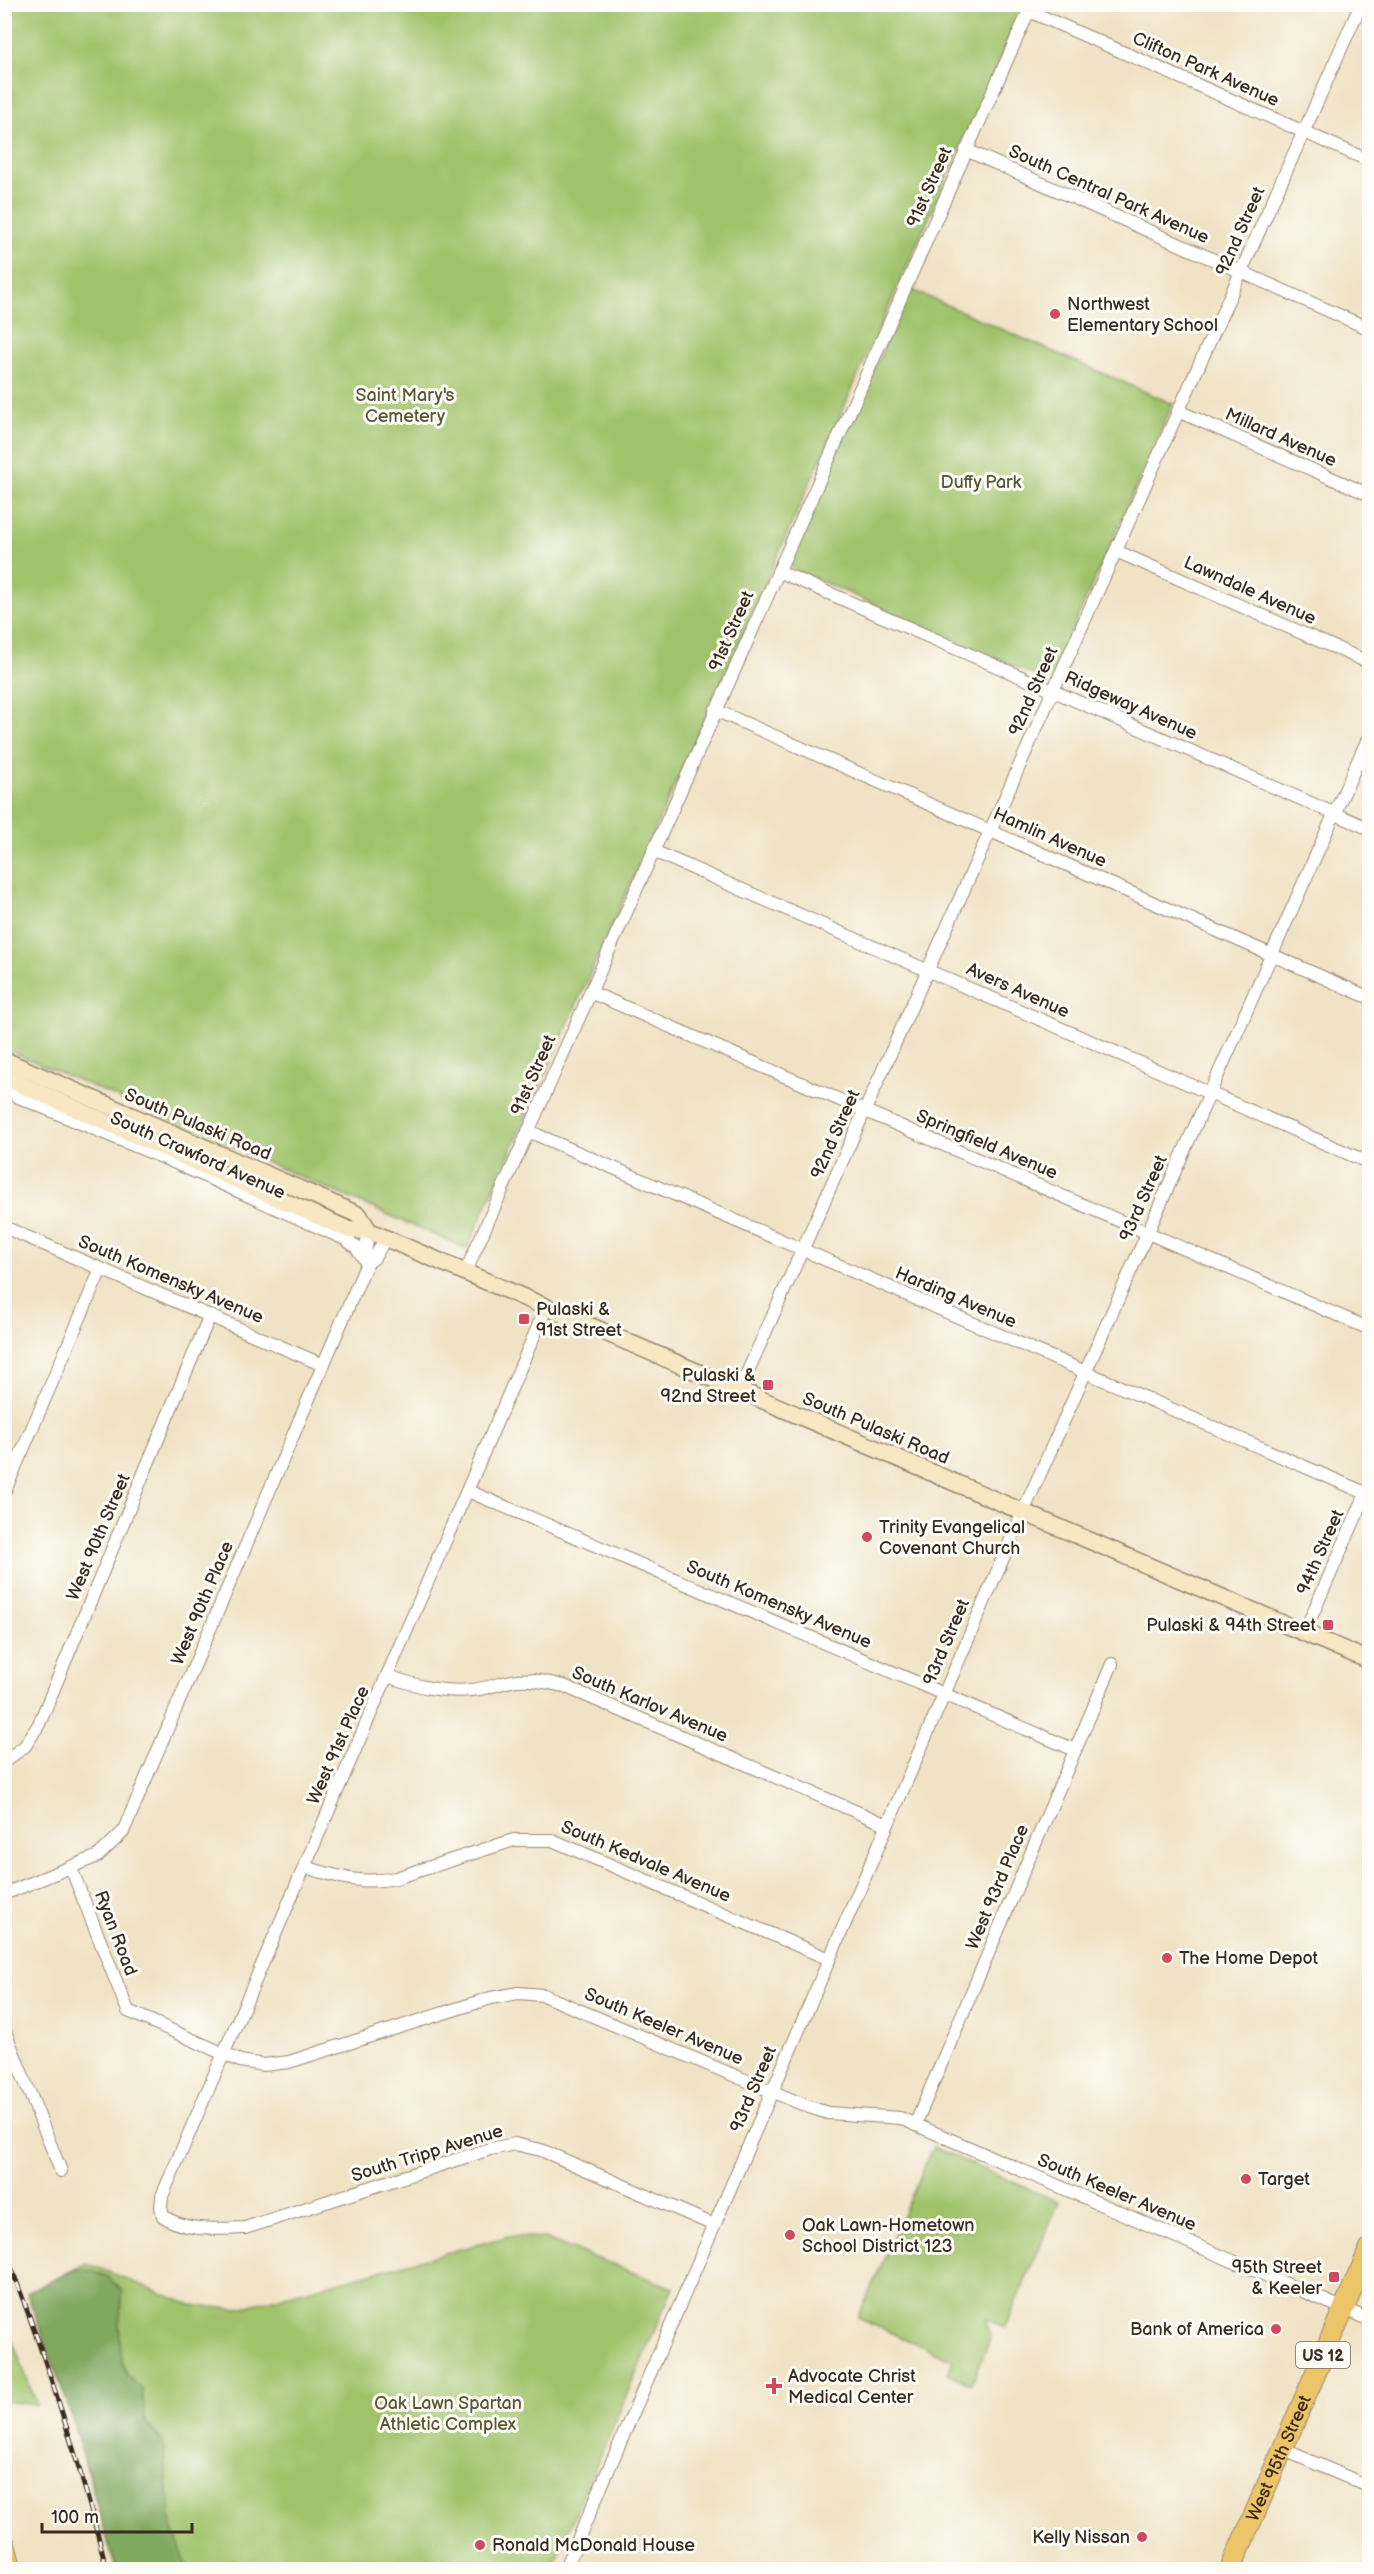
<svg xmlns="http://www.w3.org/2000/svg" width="1374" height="2574" font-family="'Balsamiq Sans',sans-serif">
  <rect width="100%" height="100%" fill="#fdfcf7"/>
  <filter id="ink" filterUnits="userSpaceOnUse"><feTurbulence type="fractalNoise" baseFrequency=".0167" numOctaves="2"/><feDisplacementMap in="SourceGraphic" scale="12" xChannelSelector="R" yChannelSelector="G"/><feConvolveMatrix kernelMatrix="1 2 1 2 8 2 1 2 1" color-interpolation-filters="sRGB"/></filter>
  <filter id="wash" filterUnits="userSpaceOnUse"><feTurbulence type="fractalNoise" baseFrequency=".008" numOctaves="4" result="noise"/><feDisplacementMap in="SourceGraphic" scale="24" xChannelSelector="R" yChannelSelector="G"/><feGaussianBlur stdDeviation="1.35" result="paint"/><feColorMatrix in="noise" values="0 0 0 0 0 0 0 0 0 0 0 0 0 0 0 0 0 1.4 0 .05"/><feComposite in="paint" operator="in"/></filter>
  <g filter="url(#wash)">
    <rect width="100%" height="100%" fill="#f0e2c4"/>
    <!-- green -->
    <g fill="#a0c26b" stroke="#6e7644" stroke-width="1.5">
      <polygon points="4,5 1024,5 467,1249 5,1049"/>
      <polygon points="910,289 1173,404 1050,679 1043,679 794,569 788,563"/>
      <polygon points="933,2147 1059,2202 1005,2327 985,2319 991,2337 972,2384 948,2374 953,2360 858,2318"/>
      <polygon points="509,2236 544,2238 673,2288 551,2570 116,2569 68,2405 27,2293 86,2263 191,2305 236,2309"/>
      <polygon points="4,2320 5,2320 37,2405 5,2401"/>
    </g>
    <!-- forest -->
    <polygon fill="#80a85f" stroke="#5e693e" stroke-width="1.5" points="84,2269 107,2276 123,2291 119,2325 122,2363 128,2376 142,2389 146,2423 163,2442 172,2527 188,2569 116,2569 68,2405 27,2293 74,2270"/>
  </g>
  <g filter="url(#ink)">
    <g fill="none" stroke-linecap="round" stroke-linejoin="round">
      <!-- street casing -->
      <g stroke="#968671" stroke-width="14">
        <g id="street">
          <polyline points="1029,11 1370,161"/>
          <polyline points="966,150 1370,329"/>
          <polyline points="1178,411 1370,495"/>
          <polyline points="1116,551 1370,663"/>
          <polyline points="778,571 1370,829"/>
          <polyline points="715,710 1370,998"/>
          <polyline points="653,851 1370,1163"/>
          <polyline points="590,992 1370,1329"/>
          <polyline points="4,1091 171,1161 345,1239 356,1247 367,1263"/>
          <polyline points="528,1131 1370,1495"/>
          <polyline points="4,1227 323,1365"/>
          <polyline points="367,1262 365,1252 369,1231"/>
          <polyline points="465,1273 1032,4"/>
          <path d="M546,1308L162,2196L161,2207L163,2216C185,2232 219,2229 245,2228L490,2149L515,2144L541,2150L714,2225"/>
          <polyline points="739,1391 1361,4"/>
          <polyline points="468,1491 1075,1750"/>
          <polyline points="4,1493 101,1269"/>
          <polyline points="1304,1633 1370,1485"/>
          <path d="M388,1676C416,1686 442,1693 471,1690C487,1689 502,1682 517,1680C533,1678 548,1683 564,1686L887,1825"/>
          <polyline points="4,1762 25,1746 39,1724 210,1315"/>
          <path d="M305,1867C339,1877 361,1885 396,1878L514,1840H552L829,1959"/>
          <polyline points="71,1868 128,2011 240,2061 264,2065 289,2062 491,1998 518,1993 543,1995 809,2107 828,2113 900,2118 1370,2320"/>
          <polyline points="4,1894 98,1856 123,1832 367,1263 374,1258 386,1238"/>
          <polyline points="4,2029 61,2171"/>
          <polyline points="915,2125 1112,1664"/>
          <polyline points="1282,2449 1370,2487"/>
          <polyline points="565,2570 1023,1512 1370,734"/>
        </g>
      </g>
      <!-- secondary casing -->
      <g stroke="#968671" stroke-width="19">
        <g id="secondary">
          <polyline points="4,1060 359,1215 369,1231"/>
          <polyline points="4,1077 349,1230 369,1231 1370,1661"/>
        </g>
      </g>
      <!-- primary casing -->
      <g stroke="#968671" stroke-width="22">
        <g id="primary">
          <polyline points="4,2542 12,2570"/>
          <path id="s1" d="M1230,2570L1370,2248"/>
        </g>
      </g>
      <!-- street -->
      <use href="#street" stroke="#fff" stroke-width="12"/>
      <!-- secondary -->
      <use href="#secondary" stroke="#f7e8c3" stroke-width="16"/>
      <!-- primary -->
      <use href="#primary" stroke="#ecc569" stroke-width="20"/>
      <!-- rail casing -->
      <g stroke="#3b2a1e" stroke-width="5">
        <path id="rail" d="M4,2249C45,2354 79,2460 107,2570"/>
      </g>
      <!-- rail -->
      <use href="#rail" stroke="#fdfcf7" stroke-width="3" stroke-dasharray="9" stroke-linecap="butt"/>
    </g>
  </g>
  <!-- markers -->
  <g fill="#d1495b" stroke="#fdfcf7" stroke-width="2">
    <circle cx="1055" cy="314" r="6"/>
    <rect x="518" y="1313" width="12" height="12" rx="3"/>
    <rect x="762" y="1379" width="12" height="12" rx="3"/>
    <circle cx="867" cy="1537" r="6"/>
    <rect x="1322" y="1619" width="12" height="12" rx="3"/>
    <circle cx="1167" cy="1958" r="6"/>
    <circle cx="1246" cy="2179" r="6"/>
    <circle cx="790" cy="2235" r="6"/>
    <rect x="1328" y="2271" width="12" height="12" rx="3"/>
    <circle cx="1276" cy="2329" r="6"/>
    <path d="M771 2377h6v6h6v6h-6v6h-6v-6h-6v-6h6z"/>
    <circle cx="1142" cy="2537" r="6"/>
    <circle cx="480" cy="2545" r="6"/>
  </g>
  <g text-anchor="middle" stroke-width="6" stroke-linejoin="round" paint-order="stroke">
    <!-- shield labels -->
    <rect fill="#fdfcf7" stroke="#75695f" stroke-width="1.5" x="1296" y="2342" width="54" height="26" rx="4.5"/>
    <g font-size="16" font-weight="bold" fill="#3b2a1e">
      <text x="1323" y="2361">US 12</text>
    </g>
    <!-- street labels -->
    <g font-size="18" fill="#3b2a1e" stroke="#fdfcf7">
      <text transform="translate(1206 69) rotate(24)" y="6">Clifton Park Avenue</text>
      <text transform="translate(929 187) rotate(-66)" y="6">91st Street</text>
      <text transform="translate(1109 194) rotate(24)" y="6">South Central Park Avenue</text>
      <text transform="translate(1240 231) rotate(-66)" y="6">92nd Street</text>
      <text transform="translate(1281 437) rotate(24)" y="6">Millard Avenue</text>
      <text transform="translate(1250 590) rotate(24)" y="6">Lawndale Avenue</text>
      <text transform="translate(731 631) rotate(-66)" y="6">91st Street</text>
      <text transform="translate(1033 691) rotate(-66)" y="6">92nd Street</text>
      <text transform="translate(1131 705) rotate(24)" y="6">Ridgeway Avenue</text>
      <text transform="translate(1050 837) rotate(24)" y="6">Hamlin Avenue</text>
      <text transform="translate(1018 990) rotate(24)" y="6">Avers Avenue</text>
      <text transform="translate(533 1075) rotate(-66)" y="6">91st Street</text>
      <text transform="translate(198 1124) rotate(23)" y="6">South Pulaski Road</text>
      <text transform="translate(835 1134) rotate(-66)" y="6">92nd Street</text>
      <text transform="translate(987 1144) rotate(23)" y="6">Springfield Avenue</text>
      <text transform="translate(198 1155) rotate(24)" y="6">South Crawford Avenue</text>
      <text transform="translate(1143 1198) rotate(-66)" y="6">93rd Street</text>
      <text transform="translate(171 1279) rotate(23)" y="6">South Komensky Avenue</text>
      <text transform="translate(956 1297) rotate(23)" y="6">Harding Avenue</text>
      <text transform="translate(876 1428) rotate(23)" y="6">South Pulaski Road</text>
      <text transform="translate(98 1537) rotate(-67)" y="6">West 90th Street</text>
      <text transform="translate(1320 1552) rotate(-66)" y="6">94th Street</text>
      <text transform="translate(202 1603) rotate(-67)" y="6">West 90th Place</text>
      <text transform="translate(779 1604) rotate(23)" y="6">South Komensky Avenue</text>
      <text transform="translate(946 1642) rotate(-67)" y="6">93rd Street</text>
      <text transform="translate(650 1704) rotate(23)" y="6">South Karlov Avenue</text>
      <text transform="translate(338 1745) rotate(-66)" y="6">West 91st Place</text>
      <text transform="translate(646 1861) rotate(23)" y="6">South Kedvale Avenue</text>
      <text transform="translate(997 1887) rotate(-67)" y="6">West 93rd Place</text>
      <text transform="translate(116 1933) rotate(69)" y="6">Ryan Road</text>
      <text transform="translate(664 2026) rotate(23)" y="6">South Keeler Avenue</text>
      <text transform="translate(753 2089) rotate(-67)" y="6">93rd Street</text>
      <text transform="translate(427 2153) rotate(-17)" y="6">South Tripp Avenue</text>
      <text transform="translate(1117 2192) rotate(23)" y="6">South Keeler Avenue</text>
      <text dy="6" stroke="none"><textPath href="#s1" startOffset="122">West 95th Street</textPath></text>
    </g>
    <!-- poi labels -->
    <g font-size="18" fill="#3b2a1e" stroke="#fdfcf7" text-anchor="start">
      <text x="1067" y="310">Northwest<tspan x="1067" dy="21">Elementary School</tspan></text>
      <text x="536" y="1315">Pulaski &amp;<tspan x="536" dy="21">91st Street</tspan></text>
      <text x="756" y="1381" text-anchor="end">Pulaski &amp;<tspan x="756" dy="21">92nd Street</tspan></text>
      <text x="879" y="1533">Trinity Evangelical<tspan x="879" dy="21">Covenant Church</tspan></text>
      <text x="1316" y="1631" text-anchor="end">Pulaski &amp; 94th Street</text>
      <text x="1179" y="1964">The Home Depot</text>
      <text x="1258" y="2185">Target</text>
      <text x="802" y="2231">Oak Lawn-Hometown<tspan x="802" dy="21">School District 123</tspan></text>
      <text x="1322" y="2273" text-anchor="end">95th Street<tspan x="1322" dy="21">&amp; Keeler</tspan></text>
      <text x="1264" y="2335" text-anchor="end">Bank of America</text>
      <text x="788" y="2382">Advocate Christ<tspan x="788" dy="21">Medical Center</tspan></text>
      <text x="1130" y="2543" text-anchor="end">Kelly Nissan</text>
      <text x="492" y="2551">Ronald McDonald House</text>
    </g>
    <!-- park labels -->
    <g font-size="18" fill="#595835" stroke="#fdfcf7">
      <text x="405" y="401">Saint Mary's<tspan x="405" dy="21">Cemetery</tspan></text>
      <text x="981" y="488">Duffy Park</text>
      <text x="448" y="2409">Oak Lawn Spartan<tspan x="448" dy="21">Athletic Complex</tspan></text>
    </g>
  </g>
  <!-- margin -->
  <rect width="1374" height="2574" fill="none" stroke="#fdfcf7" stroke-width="24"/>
  <!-- scale -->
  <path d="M42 2523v9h150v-9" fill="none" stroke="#3b2a1e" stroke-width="3"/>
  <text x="51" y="2523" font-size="18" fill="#3b2a1e" stroke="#fdfcf7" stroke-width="4.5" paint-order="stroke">100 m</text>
</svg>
